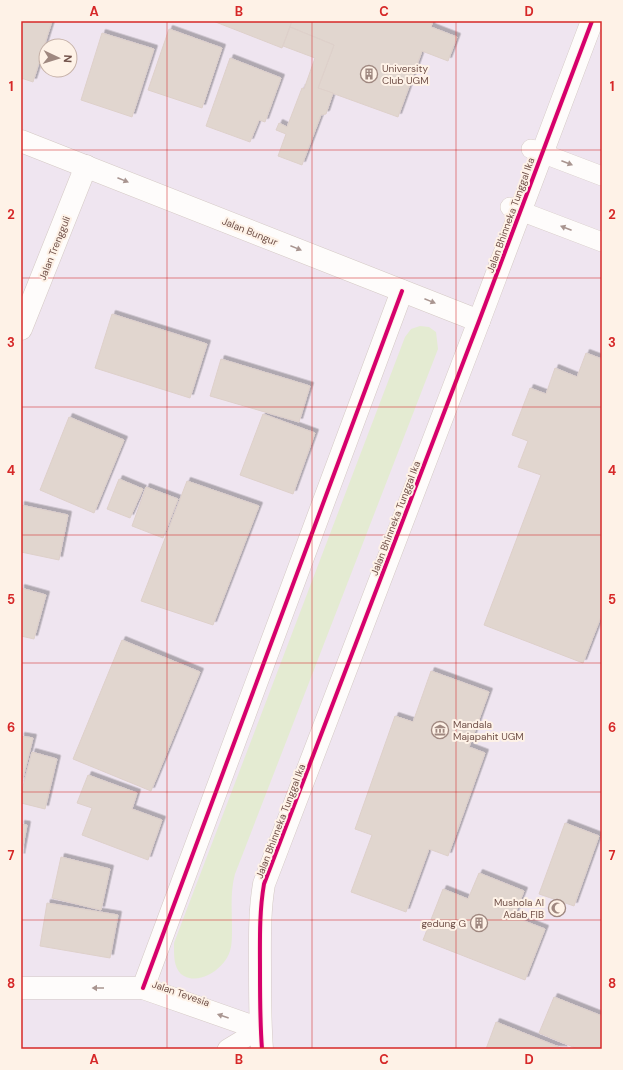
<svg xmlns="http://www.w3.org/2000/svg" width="623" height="1070" font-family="'DM Sans',sans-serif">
  <defs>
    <filter id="shadow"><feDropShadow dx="3.5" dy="-3.5" stdDeviation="0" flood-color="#0004"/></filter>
  </defs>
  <rect width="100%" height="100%" fill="#f5eee7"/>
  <!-- education -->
  <path fill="#efe5f0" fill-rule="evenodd" d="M21,21H602V1049H21ZM46,46H70V70H46Z"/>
  <!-- green -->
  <path fill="#e4ebd2" d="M420,326L429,327L436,332L438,349L235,874C230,892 232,911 232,929C232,936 232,945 230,951C227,961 217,971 208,975C200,979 192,980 184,976C173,970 174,954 174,943L405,337L411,329Z"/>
  <!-- building -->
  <g fill="#e1d6cf" stroke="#ded0ca" filter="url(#shadow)">
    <polygon points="21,21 52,21 33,82 21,78"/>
    <polygon points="213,21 292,21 282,48"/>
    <polygon points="292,21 433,21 431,27 457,37 448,61 422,51 398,117 318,88 334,45 290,27"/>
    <polygon points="290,27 334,45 318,88 333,93 326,114 321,115 302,165 278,156 286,134 276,130 279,123 287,127 302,88 304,89 315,58 283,46"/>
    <polygon points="169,29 222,48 202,108 148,90"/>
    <polygon points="102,33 154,49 132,117 81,100"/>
    <polygon points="230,58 281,78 265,122 259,120 250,142 206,126"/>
    <polygon points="112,314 207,344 190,398 95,368"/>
    <polygon points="586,353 602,359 602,614 583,663 484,625 541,475 518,467 528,441 512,435 530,388 546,394 555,368 577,377"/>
    <polygon points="221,359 310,386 299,422 210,396"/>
    <polygon points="263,414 315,433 293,494 240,475"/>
    <polygon points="69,417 124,440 94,513 40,490"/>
    <polygon points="119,479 143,489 130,518 107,509"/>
    <polygon points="187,481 259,506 213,625 141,601"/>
    <polygon points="146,487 178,499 163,538 132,526"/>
    <polygon points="21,505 68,515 59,560 21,552"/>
    <polygon points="21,588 46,595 34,639 21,636"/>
    <polygon points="122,640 200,672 151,791 73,759"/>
    <polygon points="431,671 489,692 469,747 485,753 448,856 429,849 406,912 351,892 372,835 355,829 395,716 413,722"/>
    <polygon points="21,736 33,738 21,786"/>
    <polygon points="32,752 57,759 45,809 21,803 21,794"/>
    <polygon points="88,775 137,793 132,809 162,820 148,860 82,835 92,808 77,803"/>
    <polygon points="565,823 599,836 574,906 539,894"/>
    <polygon points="21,824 27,825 21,857"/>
    <polygon points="61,857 110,869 101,910 52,898"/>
    <polygon points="479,873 524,891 514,917 545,929 525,980 423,940 443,889 468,899"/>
    <polygon points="47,903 118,915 110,958 40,946"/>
    <polygon points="554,997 602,1016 602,1049 578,1049 539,1033"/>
    <polygon points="496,1022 564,1049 486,1049"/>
  </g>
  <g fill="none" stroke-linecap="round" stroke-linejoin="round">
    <!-- service casing -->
    <g stroke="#d4c9c4" stroke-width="20">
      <g id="service">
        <polyline points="531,149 602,176"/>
        <polyline points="510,207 602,242"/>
        <polyline points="227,1049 260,1029"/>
      </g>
    </g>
    <!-- minor casing -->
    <g stroke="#d4c9c4" stroke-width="23">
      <g id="minor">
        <polyline points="21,141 479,321"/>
        <polyline points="21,329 86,166"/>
        <polyline points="21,988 143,988 260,1029"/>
        <polyline points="143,988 402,291"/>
        <path d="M262,1049C260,1023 260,998 260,972C260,942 259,913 264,884L479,321L592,21"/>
      </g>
    </g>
    <!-- service -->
    <use href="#service" stroke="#fefcfb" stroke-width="19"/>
    <!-- minor -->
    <use href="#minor" stroke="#fefcfb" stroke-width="22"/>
    <!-- cycleway casing -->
    <g stroke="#fef2e7" stroke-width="6">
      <g id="cycleway">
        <polyline points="143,988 402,291"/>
        <path d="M262,1049C260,1023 260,998 260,972C260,942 259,913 264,884L479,321L592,21"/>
      </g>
    </g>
    <!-- cycleway -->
    <use href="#cycleway" stroke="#d6006c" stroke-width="4"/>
  </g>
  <!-- one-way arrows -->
  <defs><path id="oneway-solid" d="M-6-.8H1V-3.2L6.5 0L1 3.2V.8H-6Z"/></defs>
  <g fill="#a99590">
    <use href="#oneway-solid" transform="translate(567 163) rotate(21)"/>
    <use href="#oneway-solid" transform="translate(123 180) rotate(22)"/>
    <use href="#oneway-solid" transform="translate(566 228) rotate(-159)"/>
    <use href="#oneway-solid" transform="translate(296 248) rotate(22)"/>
    <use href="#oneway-solid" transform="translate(430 301) rotate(22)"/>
    <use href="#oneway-solid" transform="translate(98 988) rotate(180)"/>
    <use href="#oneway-solid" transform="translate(223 1016) rotate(-161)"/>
  </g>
  <!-- grid -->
  <path fill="none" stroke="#d62828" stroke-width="1" stroke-opacity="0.55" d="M167,21V1049M312,21V1049M456,21V1049M21,150H602M21,278H602M21,407H602M21,535H602M21,663H602M21,792H602M21,920H602"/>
  <!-- icons -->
  <defs>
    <g id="building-ring" transform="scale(0.9)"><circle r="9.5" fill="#fef2e7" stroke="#9f8880" stroke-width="1.5"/><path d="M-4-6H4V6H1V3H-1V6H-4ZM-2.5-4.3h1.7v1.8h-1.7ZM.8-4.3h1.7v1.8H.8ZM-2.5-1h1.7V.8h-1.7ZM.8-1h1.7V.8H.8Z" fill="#9f8880"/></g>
    <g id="museum-ring" transform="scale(0.9)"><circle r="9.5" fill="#fef2e7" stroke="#9f8880" stroke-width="1.5"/><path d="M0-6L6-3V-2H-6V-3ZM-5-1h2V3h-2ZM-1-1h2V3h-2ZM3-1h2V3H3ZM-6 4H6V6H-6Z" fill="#9f8880"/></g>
    <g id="mosque-ring" transform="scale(0.9)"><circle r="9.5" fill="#fef2e7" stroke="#9f8880" stroke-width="1.5"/><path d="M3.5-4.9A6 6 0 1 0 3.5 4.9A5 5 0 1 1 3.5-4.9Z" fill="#9f8880"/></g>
  </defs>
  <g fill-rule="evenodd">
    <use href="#building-ring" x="369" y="74"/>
    <use href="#museum-ring" x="440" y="730"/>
    <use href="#mosque-ring" x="557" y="908"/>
    <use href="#building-ring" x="479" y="923"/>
  </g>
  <g text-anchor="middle" stroke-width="4" stroke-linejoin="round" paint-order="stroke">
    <!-- poi labels -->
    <g font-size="10" fill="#715149" stroke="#fef2e7" text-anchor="start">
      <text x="382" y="72">University<tspan x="382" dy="12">Club UGM</tspan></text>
      <text x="453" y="728">Mandala<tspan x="453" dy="12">Majapahit UGM</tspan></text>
      <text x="544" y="906" text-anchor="end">Mushola Al<tspan x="544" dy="12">Adab FIB</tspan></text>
      <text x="466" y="927" text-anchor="end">gedung G</text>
    </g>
    <!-- street labels -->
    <g font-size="10" fill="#715149" stroke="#fef2e7">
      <text transform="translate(510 215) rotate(-70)" y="4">Jalan Bhinneka Tunggal Ika</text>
      <text transform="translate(250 231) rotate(22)" y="4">Jalan Bungur</text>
      <text transform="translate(54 248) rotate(-68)" y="4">Jalan Trengguli</text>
      <text transform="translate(395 518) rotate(-69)" y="4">Jalan Bhinneka Tunggal Ika</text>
      <text transform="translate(280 821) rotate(-69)" y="4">Jalan Bhinneka Tunggal Ika</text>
      <text transform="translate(181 993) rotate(19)" y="4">Jalan Tevesia</text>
    </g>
  </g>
  <!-- border -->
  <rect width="623" height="1070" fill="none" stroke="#fef2e7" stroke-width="44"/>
  <!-- north arrow -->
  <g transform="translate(58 58) rotate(94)"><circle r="19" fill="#fef2e7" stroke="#c6b2a8"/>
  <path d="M0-3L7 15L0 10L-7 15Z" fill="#9f8880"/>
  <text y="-6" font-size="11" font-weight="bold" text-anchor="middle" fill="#715149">N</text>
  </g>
  <rect x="22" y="22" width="579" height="1026" fill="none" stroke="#d62828" stroke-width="1.5"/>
  <g font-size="13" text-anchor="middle" font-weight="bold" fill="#d62828">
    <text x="94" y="16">A</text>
    <text x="239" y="16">B</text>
    <text x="384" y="16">C</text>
    <text x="529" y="16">D</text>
    <text x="11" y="91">1</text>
    <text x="612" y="91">1</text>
    <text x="11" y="219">2</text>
    <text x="612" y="219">2</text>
    <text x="11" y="347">3</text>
    <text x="612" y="347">3</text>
    <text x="11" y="475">4</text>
    <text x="612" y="475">4</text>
    <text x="11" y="604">5</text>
    <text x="612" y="604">5</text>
    <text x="11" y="732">6</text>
    <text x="612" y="732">6</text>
    <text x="11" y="860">7</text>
    <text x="612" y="860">7</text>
    <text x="11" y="988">8</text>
    <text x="612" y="988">8</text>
    <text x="94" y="1064">A</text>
    <text x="239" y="1064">B</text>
    <text x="384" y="1064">C</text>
    <text x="529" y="1064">D</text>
  </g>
</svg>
